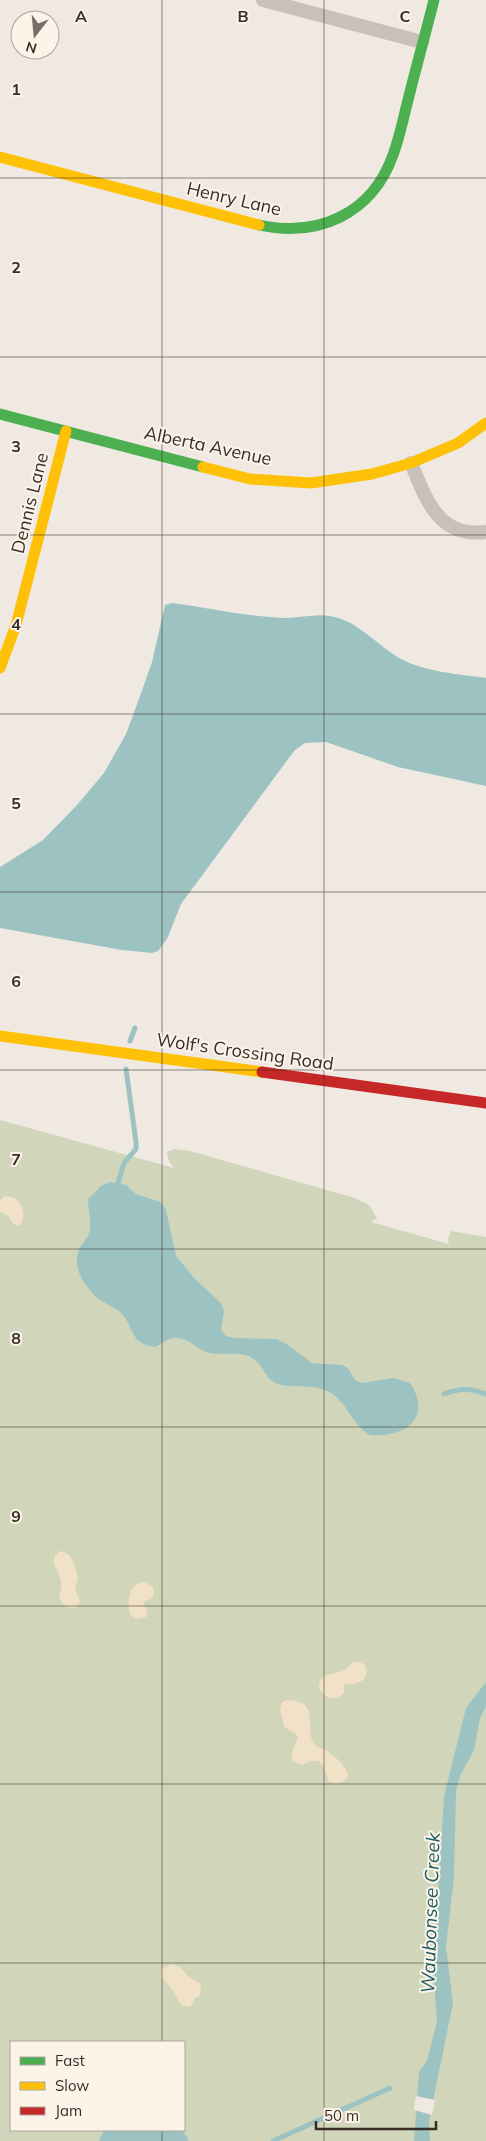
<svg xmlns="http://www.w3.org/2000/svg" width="486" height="2141" font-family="Mulish,sans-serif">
  <rect width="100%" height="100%" fill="#efe9e2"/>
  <!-- green -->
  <path fill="#d1d6ba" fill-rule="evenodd" d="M0,1120L174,1168L169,1161L167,1152L174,1149L190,1151L355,1198L369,1205L377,1218L371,1222L449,1244L448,1239L451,1231L486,1237V2141H0ZM11,2042H184V2130H11Z"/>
  <!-- sand -->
  <g fill="#f1e1c6">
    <path d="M5,1196L15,1198C24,1206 27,1217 19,1226L13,1224L8,1216L0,1212V1200Z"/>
    <path d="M60,1551C75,1554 74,1566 78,1577L75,1589L80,1601L76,1608L66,1607L59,1599C60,1593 62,1587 61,1582C60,1570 46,1560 60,1551Z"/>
    <path d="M144,1582L153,1587L154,1594L151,1599L143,1602L147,1610L146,1617L137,1619L130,1614C127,1602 128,1584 144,1582Z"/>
    <path d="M353,1662H360L365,1665C371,1681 357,1685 344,1684V1693C335,1702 323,1699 319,1687C321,1670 334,1676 344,1670C348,1668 350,1664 353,1662Z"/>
    <path d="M287,1700C323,1701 303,1729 314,1743C317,1748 322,1748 327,1751C334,1755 348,1768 348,1776C344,1784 336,1784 329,1782L324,1767L318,1761H311L302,1765L292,1760V1752L298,1737L295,1733L284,1727L280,1709L282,1702Z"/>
    <polygon points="171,1964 180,1967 188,1976 201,1984 200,1995 194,1999 192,2005 188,2007 181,2005 171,1988 161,1977 162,1968"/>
  </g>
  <!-- water -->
  <g fill="#9cc3c2">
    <path d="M172,603C209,608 248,617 285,618C304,618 320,612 338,618C362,625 379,647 401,659C426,672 458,674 486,678V786L398,767L326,742L305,743L294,751L181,904L167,939L158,951L152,953L122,950L0,928V867L43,840L77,805L104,773L126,734L139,699L152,662L165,605Z"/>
    <path d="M110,1182L126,1185L136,1194L160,1202L166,1210L176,1256L195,1279L221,1303L224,1311L221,1330L226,1336L234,1338L277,1339L288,1345L312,1363L342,1365L348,1368L355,1380L362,1383L394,1378L410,1383C433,1418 405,1438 370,1435C353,1426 348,1404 331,1393C314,1383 296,1389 278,1384C265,1380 265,1367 255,1360C241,1349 222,1357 206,1352C194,1348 189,1337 175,1338C167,1338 162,1344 155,1347C130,1344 135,1329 122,1314C115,1306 104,1304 96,1297C84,1284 72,1269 79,1250C81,1243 87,1240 89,1233C92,1223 88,1210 88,1199L101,1186Z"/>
    <polygon points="486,1682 486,1707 480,1718 474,1750 460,1776 456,1791 454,1876 446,1947 453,2003 429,2121 430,2141 414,2141 419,2072 427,2061 437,2021 433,1970 444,1796 466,1708"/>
    <polygon points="104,2130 183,2130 189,2141 99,2141"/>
  </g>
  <!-- pier -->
  <polygon fill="#efe9e2" points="416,2096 435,2100 432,2115 414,2110"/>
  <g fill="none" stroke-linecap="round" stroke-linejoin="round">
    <!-- stream -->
    <g stroke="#9cc3c2" stroke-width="5">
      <polyline points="130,1041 135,1028"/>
      <polyline points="118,1183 124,1163 136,1149 136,1142 126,1069"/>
      <path d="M444,1394C460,1388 470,1388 486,1394"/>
      <polyline points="273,2141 390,2088"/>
    </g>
    <!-- street -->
    <g stroke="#c8c0ba" stroke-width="14">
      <polyline points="263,0 422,42"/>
      <path d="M411,463C426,499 438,538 486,532"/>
    </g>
    <!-- fast -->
    <g stroke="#4caf50" stroke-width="11">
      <path d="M259,225C318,238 372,214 393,155C400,136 404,115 409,96C417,64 426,32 434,0"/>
      <polyline points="0,414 203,467"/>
    </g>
    <!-- slow -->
    <g stroke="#ffc107" stroke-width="11">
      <polyline points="0,157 259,225"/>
      <polyline points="203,467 250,479 311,483 372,474 411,463 458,443 486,423"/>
      <polyline points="0,668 16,625 66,431"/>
      <polyline points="0,1036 262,1072"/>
    </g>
    <!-- jam -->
    <polyline stroke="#c62828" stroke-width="11" points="262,1072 486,1103"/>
  </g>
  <!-- grid -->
  <path fill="none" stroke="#3a2d28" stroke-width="1" stroke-opacity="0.55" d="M162,0V2042M324,0V2141M0,178H486M0,357H486M0,535H486M0,714H486M0,892H486M0,1070H486M0,1249H486M0,1427H486M0,1606H486M0,1784H486M0,1963H486M162,2130V2141"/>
  <g text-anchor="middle" stroke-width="4" stroke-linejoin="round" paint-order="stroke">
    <!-- street labels -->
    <g font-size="18" fill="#3a2d28" stroke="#fcf3e9">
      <text transform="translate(234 199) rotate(13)" y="6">Henry Lane</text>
      <text transform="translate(208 446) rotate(12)" y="6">Alberta Avenue</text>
      <text transform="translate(30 503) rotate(-76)" y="6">Dennis Lane</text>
      <text transform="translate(245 1052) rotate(8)" y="6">Wolf's Crossing Road</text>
    </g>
    <!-- water labels -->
    <g font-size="19" font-style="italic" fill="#195d60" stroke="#fcf3e9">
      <text transform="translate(430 1913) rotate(-88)" y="7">Waubonsee Creek</text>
    </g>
  </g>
  <g font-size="16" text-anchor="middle" font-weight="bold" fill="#3a2d28" stroke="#fcf3e9" stroke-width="4" stroke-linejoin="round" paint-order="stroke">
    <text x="81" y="22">A</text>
    <text x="243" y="22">B</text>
    <text x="405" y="22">C</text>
    <text x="16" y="95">1</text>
    <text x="16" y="273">2</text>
    <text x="16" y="452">3</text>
    <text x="16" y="630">4</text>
    <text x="16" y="809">5</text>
    <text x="16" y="987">6</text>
    <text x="16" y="1165">7</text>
    <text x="16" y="1344">8</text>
    <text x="16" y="1522">9</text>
  </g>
  <!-- legend -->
  <rect x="10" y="2041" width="175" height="90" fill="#fcf3e9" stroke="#aea49c"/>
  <rect x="20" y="2057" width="25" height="8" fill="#4caf50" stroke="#aea49c"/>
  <text x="55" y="2066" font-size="15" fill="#3a2d28">Fast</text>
  <rect x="20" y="2082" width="25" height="8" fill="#ffc107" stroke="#aea49c"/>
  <text x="55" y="2091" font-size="15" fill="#3a2d28">Slow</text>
  <rect x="20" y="2107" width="25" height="8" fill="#c62828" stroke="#aea49c"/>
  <text x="55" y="2116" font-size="15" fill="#3a2d28">Jam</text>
  <!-- north arrow -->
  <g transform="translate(35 35) rotate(196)"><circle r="24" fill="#fcf3e9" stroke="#aea49c"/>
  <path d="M0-4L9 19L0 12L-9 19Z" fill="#796f69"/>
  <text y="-8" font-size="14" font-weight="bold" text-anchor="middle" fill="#3a2d28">N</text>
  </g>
  <!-- scale -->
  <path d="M316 2121v8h120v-8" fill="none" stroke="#3a2d28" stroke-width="2.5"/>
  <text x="324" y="2121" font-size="15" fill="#3a2d28" stroke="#fcf3e9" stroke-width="4" paint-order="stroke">50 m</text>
</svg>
